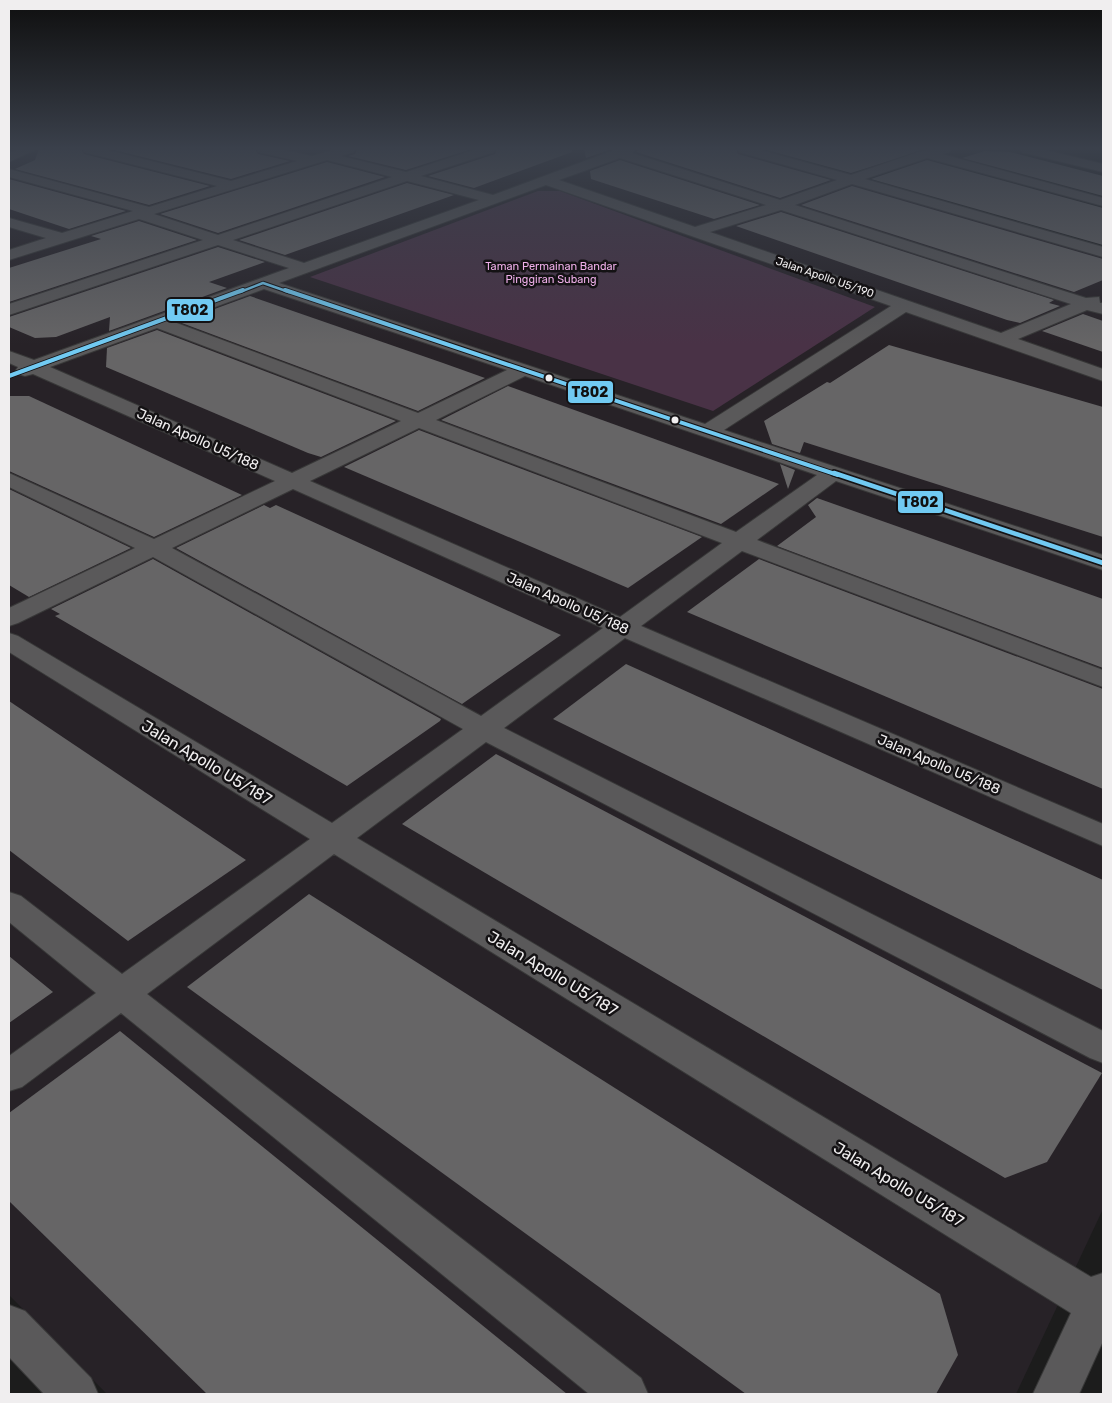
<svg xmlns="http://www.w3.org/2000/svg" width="1112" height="1403" font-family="Rubik,sans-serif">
  <rect width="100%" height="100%" fill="#1c1c1c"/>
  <!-- built -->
  <polygon fill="#272227" points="9,149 733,149 1103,257 1103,1209 1016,1394 107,1394 9,1295"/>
  <!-- green -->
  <polygon fill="#493246" points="538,191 560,191 875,307 713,411 310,277"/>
  <!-- building -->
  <g fill="#666566">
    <polygon points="39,149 81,149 84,154 210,186 149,205 15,169 35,160"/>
    <polygon points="110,149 255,149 258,154 290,161 231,179"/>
    <polygon points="357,149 472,149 406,170 348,156 355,154"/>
    <polygon points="497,149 572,149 572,152 474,188 428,176 495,154"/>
    <polygon points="584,149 612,149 586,158"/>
    <polygon points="639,149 736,149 738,154 831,180 780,198 636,152"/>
    <polygon points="763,149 927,149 851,173"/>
    <polygon points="985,151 1010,152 1103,176 1103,196 962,158"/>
    <polygon points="620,160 760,205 714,219 591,179 590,171"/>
    <polygon points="927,160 1103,208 1103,245 871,179"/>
    <polygon points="327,162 385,177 218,233 160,214"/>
    <polygon points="9,179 126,211 69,229 9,209"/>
    <polygon points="407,183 454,195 285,255 239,240"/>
    <polygon points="852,186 1103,259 1103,280 1074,292 801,205"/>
    <polygon points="781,212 1054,300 1049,303 1060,306 1020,323 1007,320 736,226"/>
    <polygon points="139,221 197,240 9,302 9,268 101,239 91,236"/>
    <polygon points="218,247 265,262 209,282 227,288 109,331 110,317 56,337 35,338 9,327 9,317"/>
    <polygon points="250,296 443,363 485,378 418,411 179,322"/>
    <polygon points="1083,314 1103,321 1103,352 1042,331"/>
    <polygon points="157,330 396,421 321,457 308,453 106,367 107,348"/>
    <polygon points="889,345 1103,407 1103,537 804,442 800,453 772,444 764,421 827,382 830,383"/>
    <polygon points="508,386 779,484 721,524 441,420"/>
    <polygon points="9,396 29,396 242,495 154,537 9,471"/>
    <polygon points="419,430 702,537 628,588 344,467"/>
    <polygon points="780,464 795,470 788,489"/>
    <polygon points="9,489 131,548 29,597 9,585"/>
    <polygon points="817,498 1103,599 1103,668 777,546 816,517 808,505"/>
    <polygon points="264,505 270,508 276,505 561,635 462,704 176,548"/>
    <polygon points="153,559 441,719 440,721 347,786 55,616 60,614 51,609"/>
    <polygon points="759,559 1103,689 1103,789 687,612"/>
    <polygon points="626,664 1103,880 1103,990 553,719"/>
    <polygon points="9,701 246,860 128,941 9,850"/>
    <polygon points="496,754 1102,1073 1047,1162 1005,1178 402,824"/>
    <polygon points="309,894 940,1294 958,1355 936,1394 746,1394 187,987"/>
    <polygon points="9,956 53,992 9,1023"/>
    <polygon points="120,1031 567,1394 207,1394 9,1201 9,1113"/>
  </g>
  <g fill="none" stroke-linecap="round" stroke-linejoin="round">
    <!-- minor casing -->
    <g stroke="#383838" stroke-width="2">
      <g id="minor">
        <polygon points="20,149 37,149 9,162 9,153"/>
        <path d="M83,149H103L231,181L297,161L258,152L257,149H279L312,156L336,149H355L354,152L341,156L406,172L477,149H495L494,152L421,176L493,195L614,150L637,149L632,153L780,200L837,180L739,152L738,149H757L851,175L921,151L951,149L950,152L942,154L1103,198V206L927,158L865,179L1103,247V257L852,184L795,205L1086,298L1099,297L1100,303H1103V314L1087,310L1018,339L1103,369V381L906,312L724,430L1103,555V570L836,481L757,540L1103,670V687L742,551L641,626L1103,824V846L625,638L504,728L1103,1031V1063L1090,1058L486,742L357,838L1091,1277L1103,1273V1341L1079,1394H1033L1071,1313L334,854L147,994L641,1378L648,1394H589L121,1013L22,1087L9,1091V1056L96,993L9,922V892L21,896L122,974L310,839L9,652V633L18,636L332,823L463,729L153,557L18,623L9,626V608L135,548L9,487V473L154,539L275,481L33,374L25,376L18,374L16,370L18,367L9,363V351L34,360L289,268L218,245L9,315V304L203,240L139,219L9,260V250L46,238L9,227V218L62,233L133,211L9,177V169L149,207L217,186L84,152ZM620,158L766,205L695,227L559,180ZM327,160L392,177L218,235L154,214ZM407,181L479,200L304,263L233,240ZM546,185L891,306L705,424L279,283ZM781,210L1071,304L1001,333L710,232ZM264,289L507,370L418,413L174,322ZM157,328L401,421L292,473L50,367ZM525,376L817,475L736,532L436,420ZM419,428L722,543L620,617L310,481ZM293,489L603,628L481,716L172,548Z"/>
        <polygon points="1019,149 1041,149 1103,164 1103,172 1021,152"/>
        <polygon points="9,1305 25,1311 91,1378 98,1394 44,1394 9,1357"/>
      </g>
    </g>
    <!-- minor -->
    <use href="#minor" fill="#5a595a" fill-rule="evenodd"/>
    <!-- bus-1-far2 casing -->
    <g stroke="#141214" stroke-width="4.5">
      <polyline id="bus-1-far2" points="240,292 263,283 289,292"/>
    </g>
    <!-- bus-1-far1 casing -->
    <g stroke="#141214" stroke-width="6">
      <g id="bus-1-far1">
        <polyline points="285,290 838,475"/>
        <polyline points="9,376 243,290"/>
      </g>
    </g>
    <!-- bus-1 casing -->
    <g stroke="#141214" stroke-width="8">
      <polyline id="bus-1" points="834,473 1103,563"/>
    </g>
    <!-- bus-1-far2 -->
    <use href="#bus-1-far2" stroke="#71caf2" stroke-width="2.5"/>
    <!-- bus-1-far1 -->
    <use href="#bus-1-far1" stroke="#71caf2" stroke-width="4"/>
    <!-- bus-1 -->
    <use href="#bus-1" stroke="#71caf2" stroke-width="4.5"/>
  </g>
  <!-- sky -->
  <linearGradient id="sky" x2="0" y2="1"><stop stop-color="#0f0f0f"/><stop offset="0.43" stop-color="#3a404b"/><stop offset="1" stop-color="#3a404b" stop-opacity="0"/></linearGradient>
  <rect width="1112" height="345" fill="url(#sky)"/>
  <!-- markers -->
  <g fill="#f0eeef" stroke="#141214" stroke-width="2">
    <circle cx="549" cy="378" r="4.5"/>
    <circle cx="675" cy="420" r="4.5"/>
  </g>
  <g text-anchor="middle" stroke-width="5" stroke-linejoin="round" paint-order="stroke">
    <!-- far-park labels -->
    <g font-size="11" fill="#efafe9" stroke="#141214">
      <text x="551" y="270">Taman Permainan Bandar<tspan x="551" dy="13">Pinggiran Subang</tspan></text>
    </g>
    <!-- far-street labels -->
    <g font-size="11" fill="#f0eeef" stroke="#141214">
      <text transform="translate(825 277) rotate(19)" y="4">Jalan Apollo U5/190</text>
    </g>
    <!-- street labels -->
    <g font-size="14" fill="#f0eeef" stroke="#141214">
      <text transform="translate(198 439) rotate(24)" y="5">Jalan Apollo U5/188</text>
      <text transform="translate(568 603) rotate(24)" y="5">Jalan Apollo U5/188</text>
      <text transform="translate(939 764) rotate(23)" y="5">Jalan Apollo U5/188</text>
    </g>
    <!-- near-street labels -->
    <g font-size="16" fill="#f0eeef" stroke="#141214">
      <text transform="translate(207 762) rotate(31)" y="6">Jalan Apollo U5/187</text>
      <text transform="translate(553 973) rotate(31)" y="6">Jalan Apollo U5/187</text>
      <text transform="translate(899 1184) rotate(31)" y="6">Jalan Apollo U5/187</text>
    </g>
  </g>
  <g stroke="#141214" stroke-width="2">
    <rect x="166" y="298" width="48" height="24" rx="5" fill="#71caf2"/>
    <rect x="567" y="380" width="47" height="24" rx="5" fill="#71caf2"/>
    <rect x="897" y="490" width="47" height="24" rx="5" fill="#71caf2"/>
  </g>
  <g font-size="14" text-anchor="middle" font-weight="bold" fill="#111">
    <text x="190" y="315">T802</text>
    <text x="590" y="397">T802</text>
    <text x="920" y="507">T802</text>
  </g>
  <!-- border -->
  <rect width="1112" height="1403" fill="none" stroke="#f0eeef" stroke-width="20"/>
</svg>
